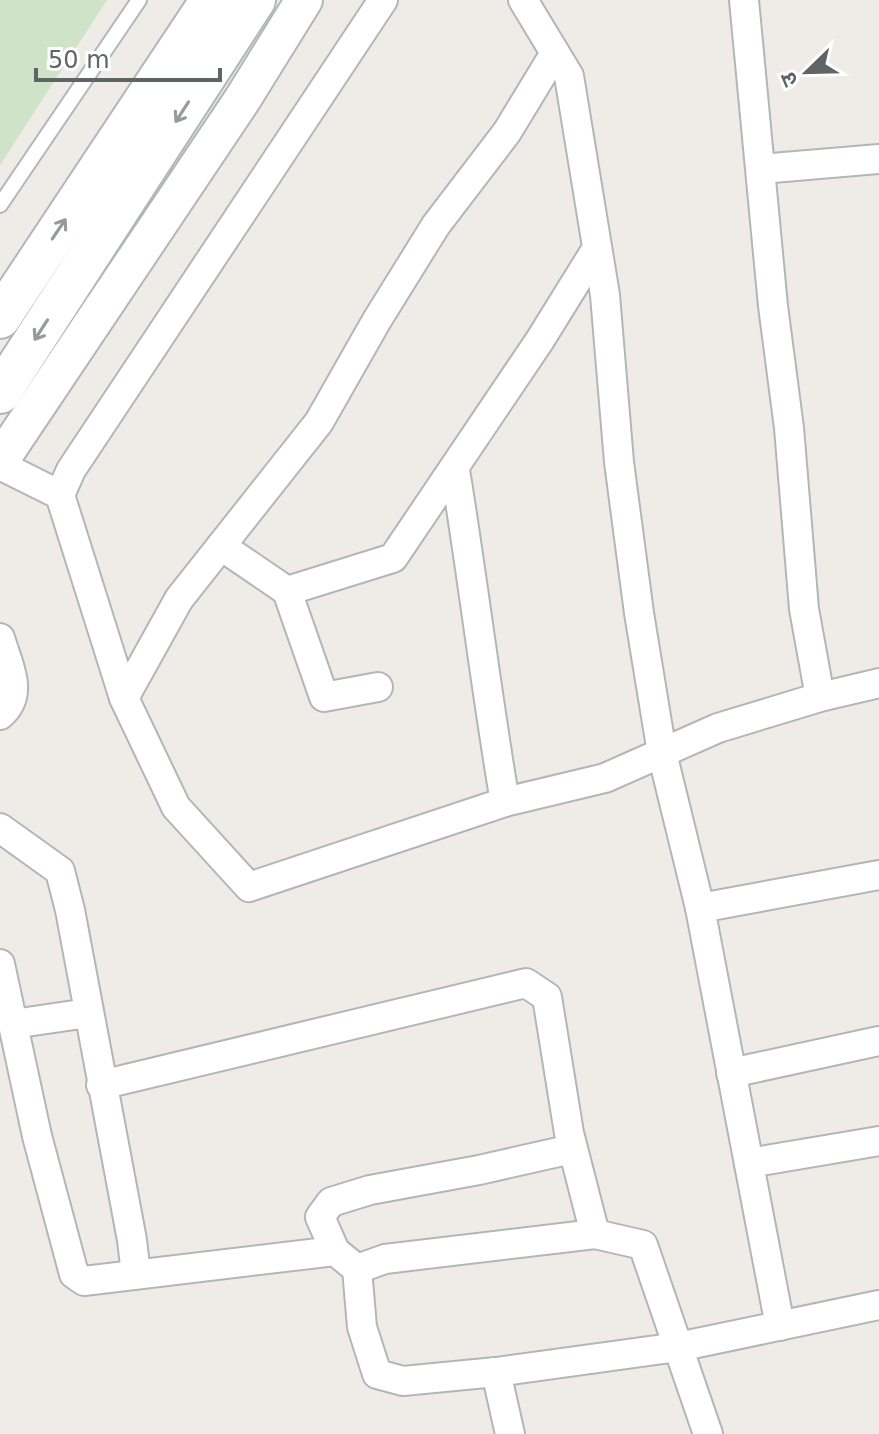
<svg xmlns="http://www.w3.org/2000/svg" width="879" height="1434" font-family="'DejaVu Sans','Noto Sans Devanagari',sans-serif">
  <rect width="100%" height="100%" fill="#efece8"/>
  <!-- green -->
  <polygon fill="#cee3c8" points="0,0 107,0 0,165"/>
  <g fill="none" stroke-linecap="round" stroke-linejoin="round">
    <!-- service casing -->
    <g stroke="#b3b6b8" stroke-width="18">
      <polyline id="service" points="0,205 139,0"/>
    </g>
    <!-- minor casing -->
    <g stroke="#b3b6b8" stroke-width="32">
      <g id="minor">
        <polyline points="523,0 569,76 605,295 619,462 639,613 662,753 700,908"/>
        <polyline points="744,0 773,306 789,428 804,609 820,697"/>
        <polyline points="761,169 879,159"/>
        <polyline points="0,465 60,495 124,698 176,807 249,887 505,802 605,778 718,728 820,697 879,683"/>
        <path d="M455,470C473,580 486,691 505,802"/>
        <polyline points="60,495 71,470 383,0"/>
        <polyline points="221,546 287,591 393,558 540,340 597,248"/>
        <polyline points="287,591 324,697 378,687"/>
        <path d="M0,638C8,665 25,694 0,715"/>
        <polyline points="124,698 179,599 319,422 377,320 436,225 507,132 555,53"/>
        <polyline points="0,828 60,871 70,910 132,1240 136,1274"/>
        <polyline points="0,964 37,1136 74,1274 84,1281 335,1251"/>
        <polyline points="13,1024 88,1013"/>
        <polyline points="731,1073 879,1041"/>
        <polyline points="101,1085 526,983 547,997 569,1133 595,1234"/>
        <polyline points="572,1149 479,1170 370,1190 331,1202 320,1217 335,1251 357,1269 362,1327 377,1374 403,1381 496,1372 678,1347 879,1305"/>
        <polyline points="749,1163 879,1141"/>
        <polyline points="357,1269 385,1259 595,1234 643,1245 708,1434"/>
        <polyline points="780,1326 700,908 879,875"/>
        <polyline points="496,1372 510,1434"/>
      </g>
    </g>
    <!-- tertiary casing -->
    <g stroke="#b3b6b8" stroke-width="40">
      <polyline id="tertiary" points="0,461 242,100 304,0"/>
    </g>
    <!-- secondary casing -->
    <g stroke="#b2b6b8" stroke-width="44">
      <g id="secondary">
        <polyline points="0,318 211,0"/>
        <polyline points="0,393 255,0"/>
      </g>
    </g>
    <!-- service -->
    <use href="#service" stroke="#fff" stroke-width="14"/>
    <!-- minor -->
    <use href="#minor" stroke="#fff" stroke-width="28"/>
    <!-- tertiary -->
    <use href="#tertiary" stroke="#fff" stroke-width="36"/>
    <!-- secondary -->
    <use href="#secondary" stroke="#fff" stroke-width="40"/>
  </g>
  <!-- one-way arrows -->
  <defs><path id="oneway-shaft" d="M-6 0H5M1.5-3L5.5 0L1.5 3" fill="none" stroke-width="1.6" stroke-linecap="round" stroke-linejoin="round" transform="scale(2)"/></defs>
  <g stroke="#979a9c">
    <use href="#oneway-shaft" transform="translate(182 112) rotate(123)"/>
    <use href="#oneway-shaft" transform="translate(59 229) rotate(-56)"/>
    <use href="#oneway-shaft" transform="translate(41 330) rotate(123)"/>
  </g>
  <!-- north arrow -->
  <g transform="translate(807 72) rotate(247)" stroke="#ffffff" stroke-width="6" paint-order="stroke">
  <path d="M0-6L14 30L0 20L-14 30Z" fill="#5f6466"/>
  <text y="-12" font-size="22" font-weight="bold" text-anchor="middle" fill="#5f6466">उ</text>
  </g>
  <!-- scale -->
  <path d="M36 68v12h184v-12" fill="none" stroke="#5f6466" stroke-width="4"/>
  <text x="48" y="68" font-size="24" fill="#5f6466" stroke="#ffffff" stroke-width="6" paint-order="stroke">50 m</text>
</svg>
